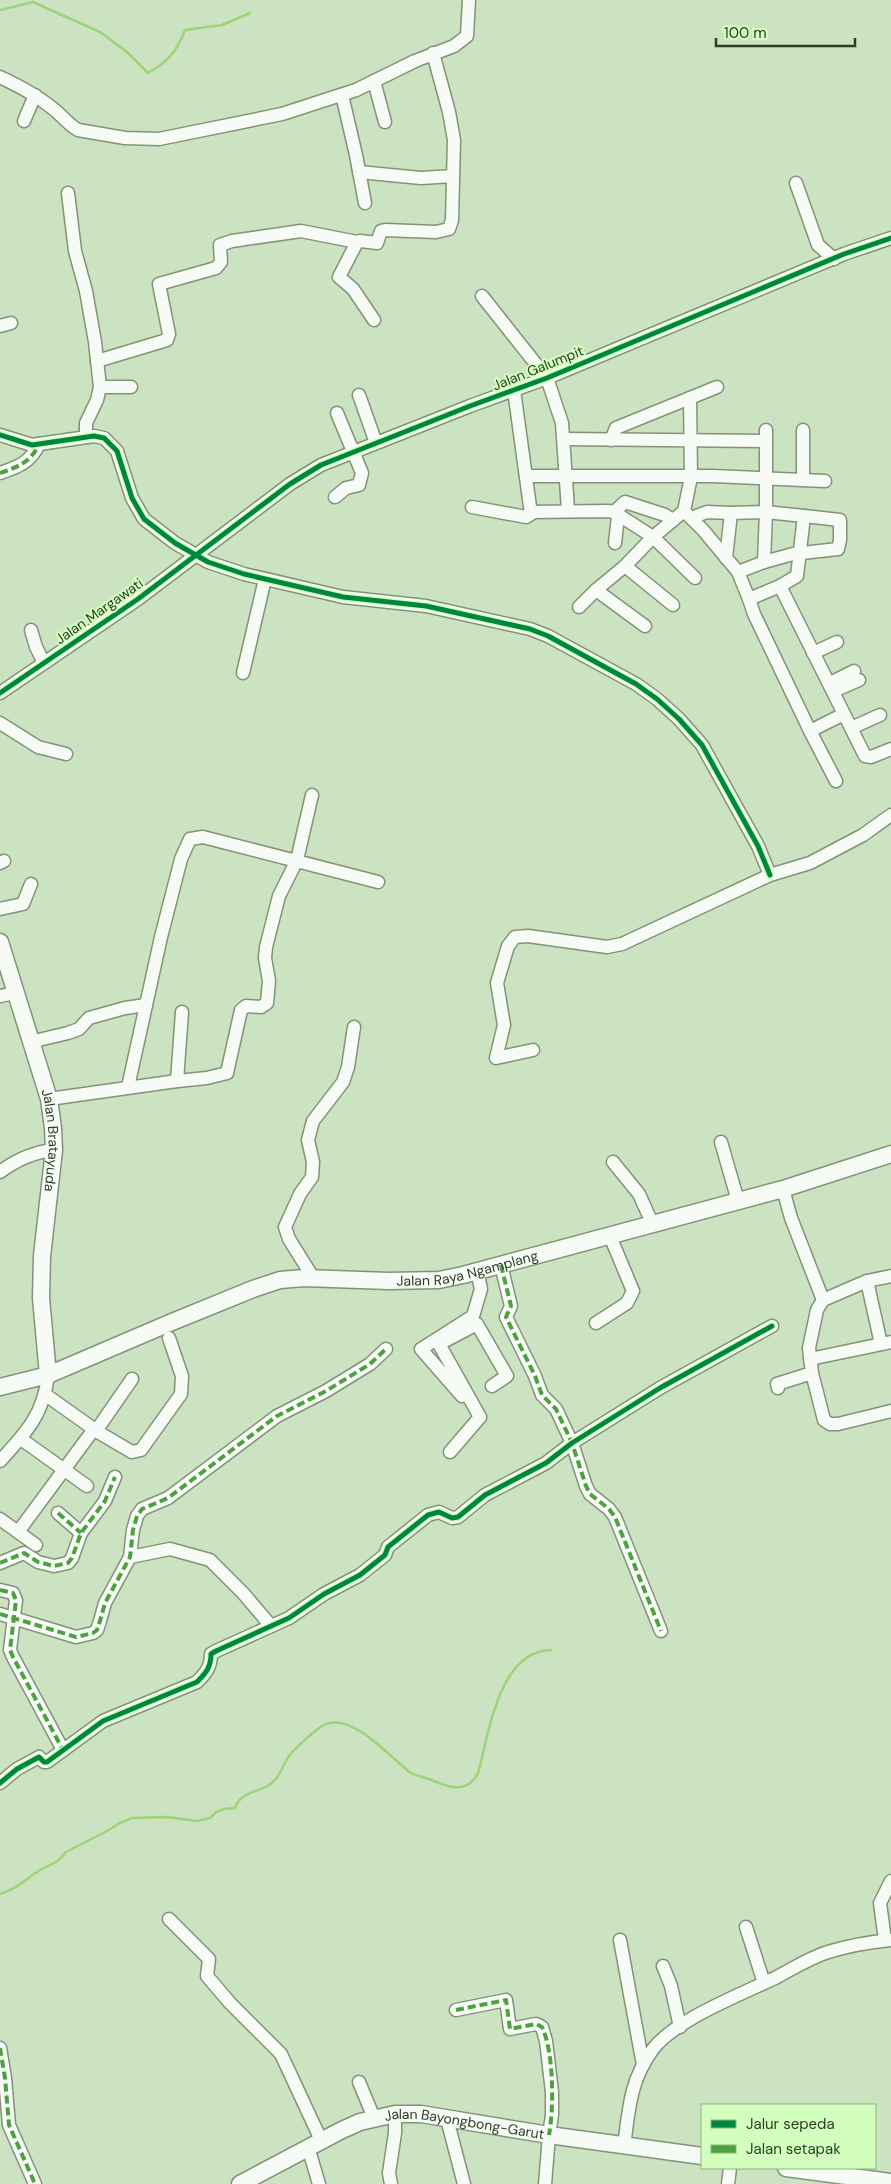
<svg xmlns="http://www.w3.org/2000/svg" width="891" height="2184" font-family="'DM Sans',sans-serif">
  <rect width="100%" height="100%" fill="#cbe3c0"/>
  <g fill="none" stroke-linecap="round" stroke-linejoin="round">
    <!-- stream -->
    <g stroke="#9ad57b" stroke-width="2.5">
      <path d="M0,10L33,2L100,32L127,52L148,73C168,62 177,51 185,30L222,25L250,13"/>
      <path d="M0,1894C18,1888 22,1882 37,1872C48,1865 59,1863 66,1852L107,1831L120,1823L132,1818L167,1817L197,1821L210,1818L216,1812L224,1809L235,1808C242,1788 264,1794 276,1779C281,1772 284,1763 289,1756C294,1749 318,1727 326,1724C355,1714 390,1758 411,1773C416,1776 424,1777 429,1779C447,1787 467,1795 478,1773C489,1735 498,1651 551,1650"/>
    </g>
    <!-- minor casing -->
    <g stroke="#819379" stroke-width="15">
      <g id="minor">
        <path d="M0,77C18,86 35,94 51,107C61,114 67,124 78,130L125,138L159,139L282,114L356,90L415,61L454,46L467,36L469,0"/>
        <polyline points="374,81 385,122"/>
        <polyline points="342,95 356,155 365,203"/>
        <polyline points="24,121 35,95"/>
        <polyline points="359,172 421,178 453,176"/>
        <polyline points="796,183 818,245 834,259"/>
        <polyline points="68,193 75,251 86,291 95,342 100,387"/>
        <polyline points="482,296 547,378 562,423 568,510"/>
        <polyline points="374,320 353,289 339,277 357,242 360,241 377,243 381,231 385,230 436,232 449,229 452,220 454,140 449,112 433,53"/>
        <polyline points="0,326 11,323"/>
        <polyline points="97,361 167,340 169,334 159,284 216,268 221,262 220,245 232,241 301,231 357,242"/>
        <polyline points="359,395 376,443"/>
        <polyline points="766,430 766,512 804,516 797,576 780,586"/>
        <polyline points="0,435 32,445 94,436 104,438 117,451 132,498 144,519 175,543 208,562 244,574 343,597 426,606 530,629 548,636 636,684 657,699 679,719 702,745 758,846 770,875"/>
        <polyline points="86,437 86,423 97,400 100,387 131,387"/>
        <polyline points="564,439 766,441"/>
        <polyline points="611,440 616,428 717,387"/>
        <path d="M0,473C18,467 31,462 39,444"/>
        <polyline points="526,476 713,476 825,481"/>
        <polyline points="803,480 803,430"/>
        <polyline points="335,497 346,488 359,485 362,473 337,413"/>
        <polyline points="472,507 526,517 531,514 514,390"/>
        <polyline points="684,511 703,530 738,572 749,599 780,586 865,756 871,757 891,749"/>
        <polyline points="531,512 608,511 614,512 653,537 695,578"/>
        <polyline points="614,512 625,502 665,515 673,520"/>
        <polyline points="691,518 707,512 731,513"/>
        <polyline points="615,543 618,516"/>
        <polyline points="726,558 731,513 766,512 764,562 793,554 838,549 840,540 840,520 804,516"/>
        <polyline points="625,566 673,605"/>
        <polyline points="738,572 764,562"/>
        <polyline points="749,599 754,614 810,731 844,714"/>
        <polyline points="579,607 596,590"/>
        <polyline points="645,626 596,590 625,566 653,537 684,511 691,477 690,398"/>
        <polyline points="31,630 36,647 44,663"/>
        <polyline points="813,653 837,642"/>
        <polyline points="243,673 265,579"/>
        <polyline points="830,683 854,671"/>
        <polyline points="834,691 859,680"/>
        <polyline points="0,693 138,599 290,484 321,465 470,406 547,378 844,254 891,238"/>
        <polyline points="0,723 38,747 66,754"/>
        <polyline points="851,728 880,715"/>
        <polyline points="810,731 836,781"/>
        <polyline points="0,863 4,861"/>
        <polyline points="0,909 23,904 31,884"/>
        <polyline points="0,996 15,993"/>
        <polyline points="30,1042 68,1033 79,1029 89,1018 125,1008 146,1005"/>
        <polyline points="533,1050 496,1058 504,1025 497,983 508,946 515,937 528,936 607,947 622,944 770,875 810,863 863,835 891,815"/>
        <polyline points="177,1081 207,1078 227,1073 241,1010 246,1006 261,1007 267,1003 269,981 265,958 266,947 279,896 297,860 312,795"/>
        <polyline points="128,1087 161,937 181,859 190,839 203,837 378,882"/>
        <polyline points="49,1099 177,1081 182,1012"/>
        <polyline points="721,1142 738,1201"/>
        <polyline points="613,1162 639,1194 653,1225"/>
        <path d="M0,1172C16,1160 34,1152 54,1150"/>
        <polyline points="783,1189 791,1218 823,1300"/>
        <polyline points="501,1265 511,1306 506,1317 535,1376 542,1395 556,1409 572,1443 586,1486 590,1494 609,1509 615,1517 661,1631"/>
        <polyline points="891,1276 867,1281 823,1300 817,1310 809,1348 812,1373 824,1420 830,1424 838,1424 891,1411"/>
        <polyline points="314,1279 289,1239 285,1227 300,1194 312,1177 313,1162 308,1140 313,1121 343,1082 348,1067 354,1027"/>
        <polyline points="867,1281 881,1344"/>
        <polyline points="596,1323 627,1303 633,1291 610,1236"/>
        <polyline points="810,1359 891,1342"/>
        <polyline points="778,1388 777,1384 812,1373"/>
        <polyline points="46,1395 98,1432 132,1452 141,1450 181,1394 182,1376 169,1338"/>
        <polyline points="462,1396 421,1349 473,1316 481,1289 477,1271"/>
        <polyline points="96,1431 132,1379"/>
        <polyline points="21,1439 87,1486"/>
        <polyline points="450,1452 480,1417 439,1344 477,1324 507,1376 492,1386"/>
        <path d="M0,1461C26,1433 44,1414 48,1375"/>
        <polyline points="58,1513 81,1533"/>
        <polyline points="0,1519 36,1545"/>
        <polyline points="18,1532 94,1429"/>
        <polyline points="130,1557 170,1549 210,1560 243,1593 271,1626"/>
        <polyline points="0,1563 24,1553 38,1562 54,1566 68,1563 72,1558 81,1533 105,1501 115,1477"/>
        <polyline points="0,1590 13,1593 16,1600 10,1650 13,1657 63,1750"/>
        <polyline points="0,1614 76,1637 93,1633 97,1630 100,1621 105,1603 130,1557 133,1530 137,1516 142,1509 168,1498 277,1416 326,1391 370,1364 386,1349"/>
        <path d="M0,1783L17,1769L39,1757L44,1762H47L103,1721L197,1682C206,1673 211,1667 211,1654L216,1651L289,1618L324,1594L360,1575L385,1555L388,1547L428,1515L439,1512L452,1518L458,1517L485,1495L546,1463L572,1443L660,1388L772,1326"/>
        <polyline points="169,1919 209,1959 207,1976 230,2003 281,2054 321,2140"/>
        <polyline points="746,1927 764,1983"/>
        <polyline points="620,1940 643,2065"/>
        <polyline points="885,1940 880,1903 891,1881"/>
        <polyline points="663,1966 671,1986 680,2027"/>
        <polyline points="456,2010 506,2000 510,2029 536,2024 542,2027 546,2041 552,2092 552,2115 549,2135 545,2184"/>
        <polyline points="0,2048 5,2078 9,2125 35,2184"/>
        <polyline points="359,2082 374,2118"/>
        <polyline points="447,2119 464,2184"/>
        <path d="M624,2146C629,2109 630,2080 653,2049C676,2019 742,1994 777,1977C794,1968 809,1958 828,1952C848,1946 870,1942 891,1940"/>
        <polyline points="308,2147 319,2184"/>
        <polyline points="391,2184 389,2173 395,2133 395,2114"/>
        <polyline points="728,2184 730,2168"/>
      </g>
    </g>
    <!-- major casing -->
    <g stroke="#819379" stroke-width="19">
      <g id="major">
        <path id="s1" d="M0,942L49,1099L53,1128L54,1150L42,1256L41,1298L48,1375"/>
        <path id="s2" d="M0,1387L48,1375L172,1322L253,1289L280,1280L304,1278L389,1281L439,1280L463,1275L783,1189L891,1154"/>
        <polyline points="786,2168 891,2182"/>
        <path id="s3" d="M240,2184L340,2131L360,2122L395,2114H421L549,2135L702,2156"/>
      </g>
    </g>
    <!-- minor -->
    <use href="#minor" stroke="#f7fbf6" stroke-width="12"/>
    <!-- major -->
    <use href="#major" stroke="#f7fbf6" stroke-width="16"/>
    <!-- quiet -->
    <g stroke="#4fa040" stroke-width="4" stroke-dasharray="8 4" stroke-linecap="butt">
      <path d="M0,473C18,467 31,462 39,444"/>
      <polyline points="501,1265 511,1306 506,1317 535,1376 542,1395 556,1409 572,1443 586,1486 590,1494 609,1509 615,1517 661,1631"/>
      <polyline points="58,1513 81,1533"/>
      <polyline points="0,1563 24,1553 38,1562 54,1566 68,1563 72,1558 81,1533 105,1501 115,1477"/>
      <polyline points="0,1590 13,1593 16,1600 10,1650 13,1657 63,1750"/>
      <polyline points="0,1614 76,1637 93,1633 97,1630 100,1621 105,1603 130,1557 133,1530 137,1516 142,1509 168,1498 277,1416 326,1391 370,1364 386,1349"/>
      <path d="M456,2010L506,2000L510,2029L536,2024L542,2027C554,2052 554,2108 549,2135"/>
      <polyline points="0,2048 5,2078 9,2125 35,2184"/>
    </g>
    <!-- cycleway casing -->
    <g stroke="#d2ffbe" stroke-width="8">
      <g id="cycleway">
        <polyline points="0,435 32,445 94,436 104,438 117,451 132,498 144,519 175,543 208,562 244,574 343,597 426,606 530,629 548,636 636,684 657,699 679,719 702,745 758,846 770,875"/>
        <polyline points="0,693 138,599 290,484 321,465 470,406 547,378 844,254 891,238"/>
        <path d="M0,1783L17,1769L39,1757L44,1762H47L103,1721L197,1682C206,1673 211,1667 211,1654L216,1651L289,1618L324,1594L360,1575L385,1555L388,1547L428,1515L439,1512L452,1518L458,1517L485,1495L546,1463L572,1443L660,1388L772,1326"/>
      </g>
    </g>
    <!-- cycleway -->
    <use href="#cycleway" stroke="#00873e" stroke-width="5"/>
  </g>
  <g text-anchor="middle" stroke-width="4" stroke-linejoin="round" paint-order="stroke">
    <!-- street labels -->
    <g font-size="14" fill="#2d3e25" stroke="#d2ffbe">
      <text transform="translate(538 368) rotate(-22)" y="5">Jalan Galumpit</text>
      <text transform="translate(99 611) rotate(-35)" y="5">Jalan Margawati</text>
      <text dy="5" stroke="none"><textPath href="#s1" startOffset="206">Jalan Bratayuda</textPath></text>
      <text dy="5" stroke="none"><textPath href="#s2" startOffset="489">Jalan Raya Ngamplang</textPath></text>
      <text dy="5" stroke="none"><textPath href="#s3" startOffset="241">Jalan Bayongbong-Garut</textPath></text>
    </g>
  </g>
  <!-- legend -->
  <rect x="701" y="2104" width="175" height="65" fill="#d2ffbe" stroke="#90b281"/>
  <rect x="711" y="2120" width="25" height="8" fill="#00873e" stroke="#90b281"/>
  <text x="746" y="2129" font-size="15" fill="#2d3e25">Jalur sepeda</text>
  <rect x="711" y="2145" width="25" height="8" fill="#4fa040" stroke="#90b281"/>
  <text x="746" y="2154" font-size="15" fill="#2d3e25">Jalan setapak</text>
  <!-- scale -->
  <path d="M716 38v8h139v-8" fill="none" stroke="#2d3e25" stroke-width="2.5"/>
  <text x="724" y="38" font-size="15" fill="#2d3e25" stroke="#d2ffbe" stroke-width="4" paint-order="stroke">100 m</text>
</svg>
